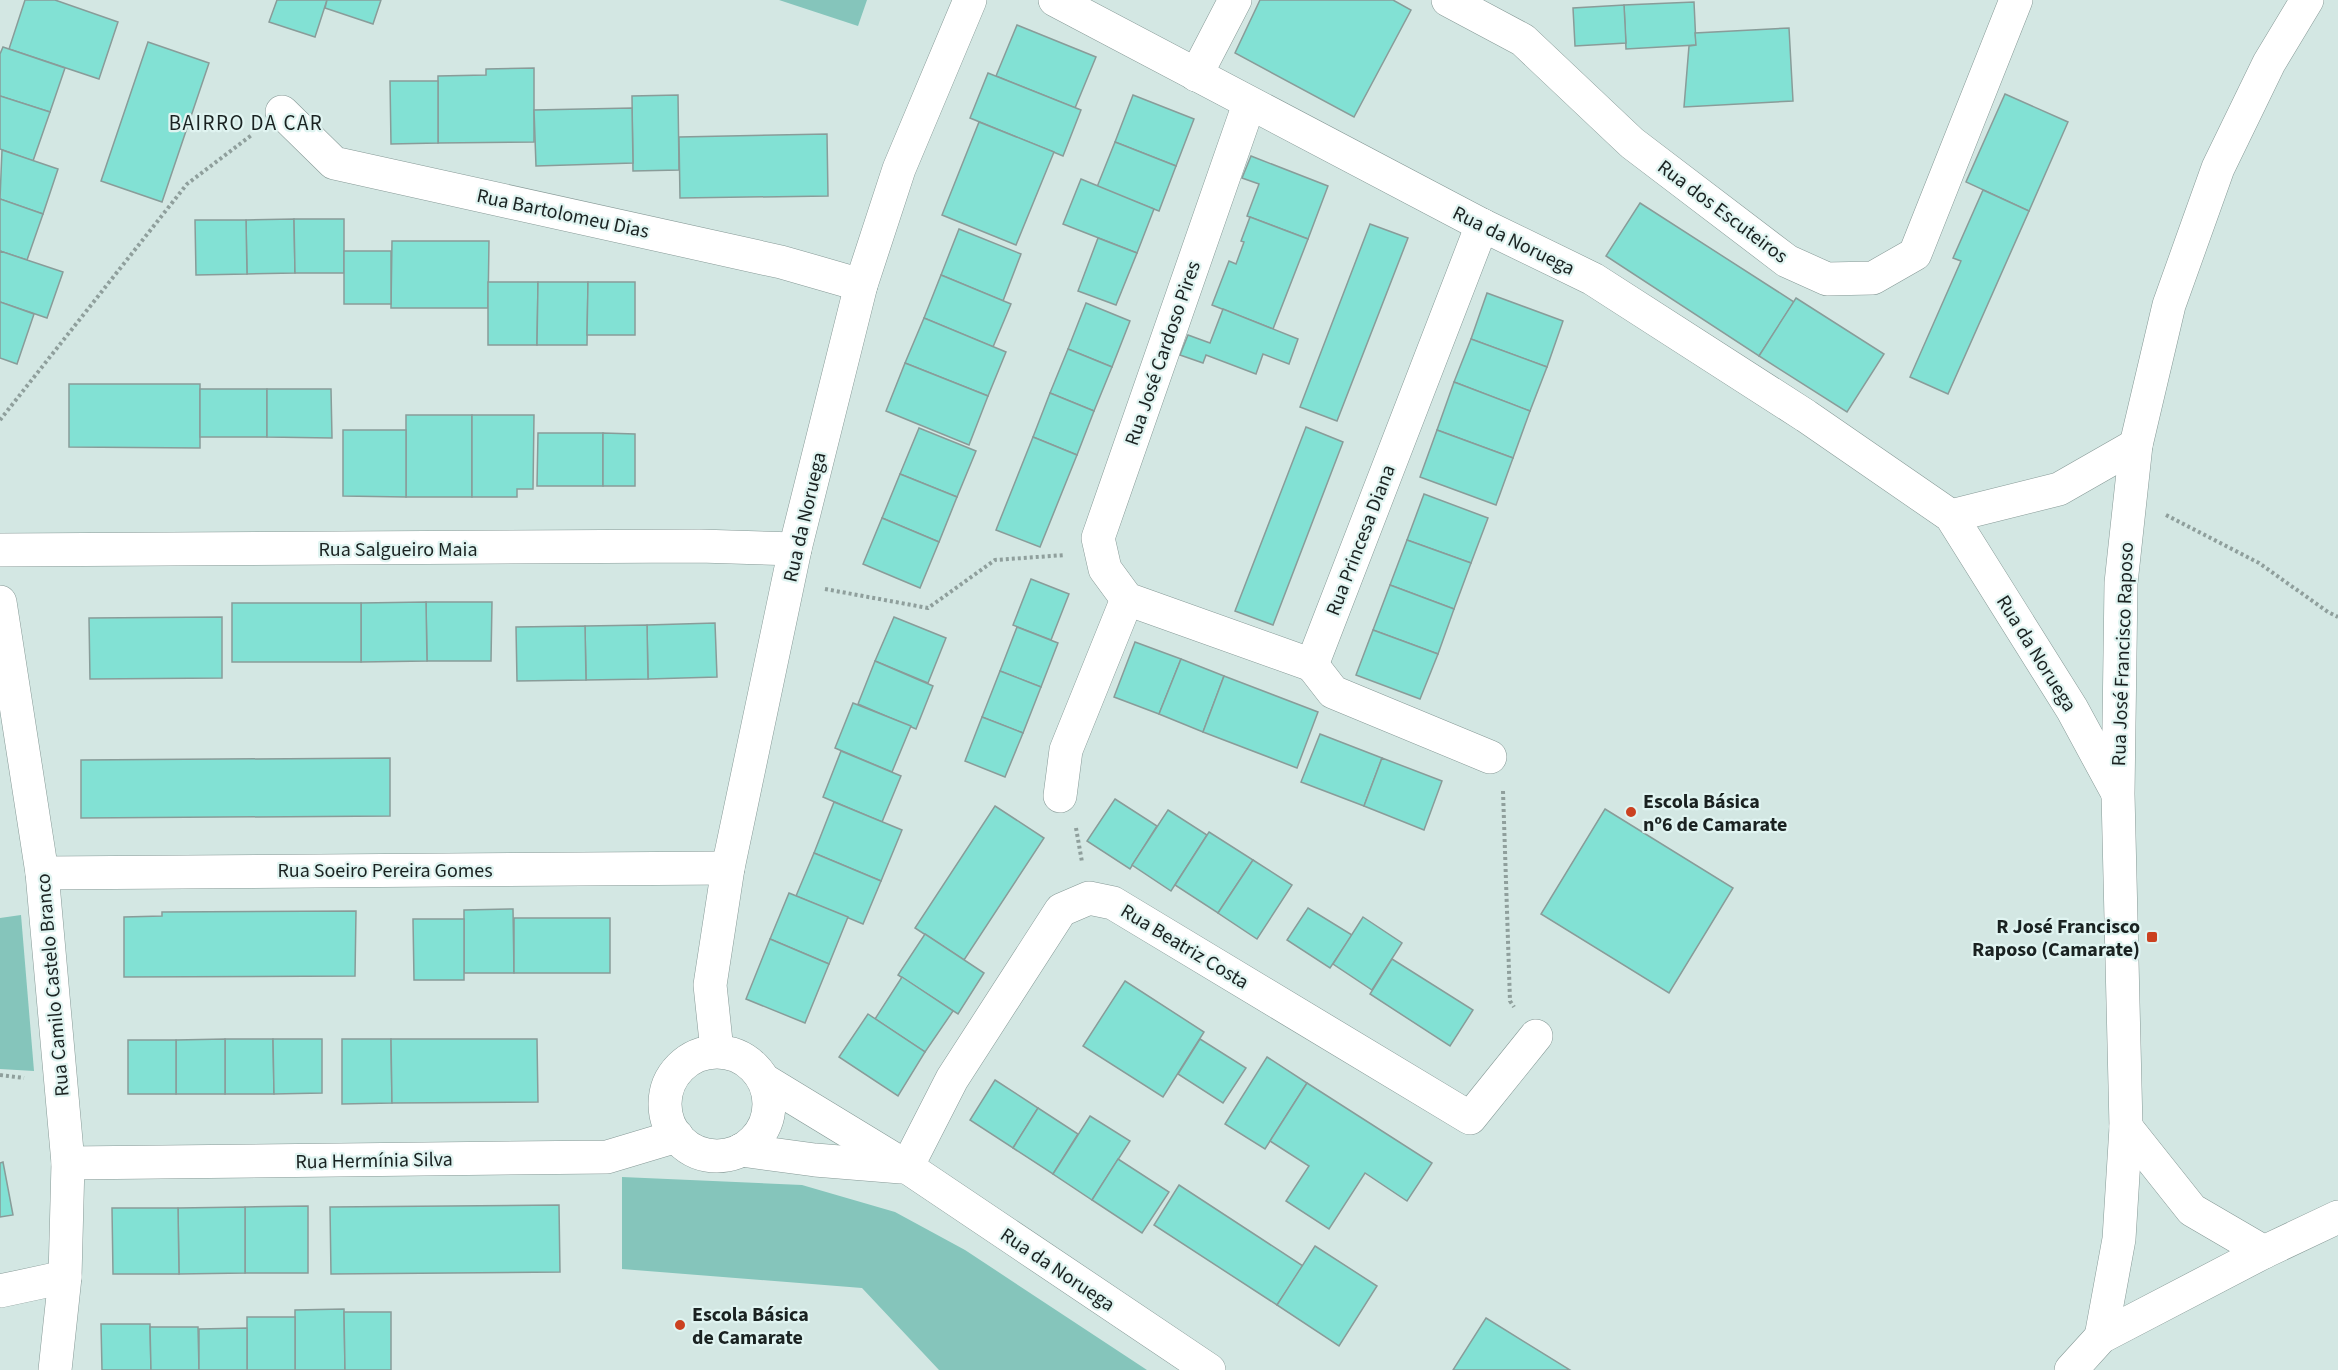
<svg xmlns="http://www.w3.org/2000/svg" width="2338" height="1370" font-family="'Source Sans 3',sans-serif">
  <rect width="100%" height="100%" fill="#d3e7e3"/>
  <!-- green -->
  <g fill="#85c5bb">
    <polygon points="779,0 867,0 858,26"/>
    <polygon points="21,915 34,1071 0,1069 0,918"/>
    <polygon points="622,1177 802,1185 895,1212 965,1250 1147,1370 939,1370 862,1288 622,1269"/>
  </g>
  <!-- building -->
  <g fill="#82e1d4" stroke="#899c99" stroke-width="1.5">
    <polygon points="25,0 55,0 118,22 99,79 9,49"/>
    <polygon points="277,0 327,0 315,37 269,22"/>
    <polygon points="327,0 381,0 373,24 325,8"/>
    <polygon points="1260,0 1393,0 1411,10 1354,117 1235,53"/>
    <polygon points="1694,2 1696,45 1626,49 1624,5"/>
    <polygon points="1624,5 1626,43 1575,46 1573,8"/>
    <polygon points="1017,25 1096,57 1075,108 996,76"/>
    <polygon points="1789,28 1793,101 1684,107 1689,46 1696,45 1695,33"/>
    <polygon points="148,42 209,63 162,202 101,181"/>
    <polygon points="3,47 65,68 50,112 0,96 0,54"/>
    <polygon points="534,68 534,142 438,143 438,76 486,75 486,69"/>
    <polygon points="988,73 1081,110 1063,156 970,118"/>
    <polygon points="390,81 438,81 438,143 391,144"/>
    <polygon points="2005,94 2068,122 2029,211 1966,182"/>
    <polygon points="678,95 679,170 633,171 632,96"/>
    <polygon points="1133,95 1194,119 1176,166 1115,142"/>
    <polygon points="0,96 50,112 33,161 0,149"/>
    <polygon points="632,108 633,163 536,166 534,110"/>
    <polygon points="979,122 1054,152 1016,245 942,215"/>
    <polygon points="827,134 828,196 680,198 679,137"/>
    <polygon points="1115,142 1176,166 1159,211 1097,187"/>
    <polygon points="2,150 58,169 43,214 0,199"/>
    <polygon points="1251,156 1328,186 1308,239 1247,216 1259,184 1242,178"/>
    <polygon points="1081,179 1154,209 1137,253 1063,224"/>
    <polygon points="1983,190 2029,211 1948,394 1910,377 1961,261 1953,258"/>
    <polygon points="0,199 43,214 27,260 0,251"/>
    <polygon points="1640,203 1794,302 1759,356 1606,256"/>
    <polygon points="1250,217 1308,239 1273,329 1212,305 1229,261 1236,264 1244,242 1241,241"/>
    <polygon points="294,219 295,273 247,274 246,220"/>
    <polygon points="294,219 344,219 344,273 295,273"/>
    <polygon points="195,220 246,220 247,274 196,275"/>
    <polygon points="1370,224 1408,238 1337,421 1300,407"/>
    <polygon points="959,229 1021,254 1003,301 941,275"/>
    <polygon points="1098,238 1137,253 1116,305 1078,291"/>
    <polygon points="392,241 489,241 488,308 391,308"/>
    <polygon points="0,251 63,272 47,318 0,302"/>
    <rect x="344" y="251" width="47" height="53"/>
    <polygon points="941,275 1011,304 993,347 924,318"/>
    <polygon points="488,282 538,282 537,345 488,345"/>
    <polygon points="538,282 588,282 587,345 537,345"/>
    <polygon points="588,282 635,282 635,335 587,335"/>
    <polygon points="1487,293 1563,321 1547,367 1471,339"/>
    <polygon points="1796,298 1884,354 1847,412 1759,356"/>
    <polygon points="0,302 34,314 17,364 0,358"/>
    <polygon points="1086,303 1130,321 1112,367 1068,349"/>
    <polygon points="1223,309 1298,339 1289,364 1263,354 1256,374 1206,355 1203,363 1180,355 1188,335 1210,343"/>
    <polygon points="924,318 1006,352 988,396 905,363"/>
    <polygon points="1471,339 1547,367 1530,411 1454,382"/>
    <polygon points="1068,349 1112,367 1094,411 1050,393"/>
    <polygon points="905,363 988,396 969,445 886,411"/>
    <polygon points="1454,382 1530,411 1513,458 1437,430"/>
    <polygon points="69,384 200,384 200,448 69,447"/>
    <rect x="200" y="389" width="67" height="48"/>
    <polygon points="267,389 331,389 332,438 267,437"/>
    <polygon points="1050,393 1094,411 1077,455 1033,437"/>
    <rect x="406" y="415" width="66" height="82"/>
    <polygon points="472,415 534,415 533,489 517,489 517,497 472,497"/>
    <polygon points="1306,427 1343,442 1273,625 1235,611"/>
    <polygon points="919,428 976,451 957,497 900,474"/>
    <polygon points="343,430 406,430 406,497 343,496"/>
    <polygon points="1437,430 1513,458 1496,505 1420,477"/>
    <polygon points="538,433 603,433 603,486 537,486"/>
    <polygon points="603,433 635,434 635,486 603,486"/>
    <polygon points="1033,437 1077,455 1040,547 996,530"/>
    <polygon points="900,474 957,497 939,542 882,518"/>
    <polygon points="1424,494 1488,518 1471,563 1407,540"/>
    <polygon points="882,518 939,542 920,588 863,564"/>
    <polygon points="1407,540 1471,563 1454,609 1390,585"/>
    <polygon points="1031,579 1069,594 1051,640 1013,625"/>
    <polygon points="1390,585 1454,609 1438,654 1373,630"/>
    <polygon points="426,602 492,602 491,661 427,661"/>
    <polygon points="426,602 427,661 361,662 361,603"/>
    <rect x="232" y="603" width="129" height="59"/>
    <polygon points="222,617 222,678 90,679 89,618"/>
    <polygon points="894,617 946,638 928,683 875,661"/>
    <polygon points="715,623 717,677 648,679 647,625"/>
    <polygon points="647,625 648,679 586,680 585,626"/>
    <polygon points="585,626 586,680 517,681 516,627"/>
    <polygon points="1017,627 1058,643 1041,687 1000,671"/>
    <polygon points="1373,630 1438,654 1420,699 1356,675"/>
    <polygon points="1135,642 1181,659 1159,714 1114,697"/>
    <polygon points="1181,659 1224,676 1203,732 1159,714"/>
    <polygon points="875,661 933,686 916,729 858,704"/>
    <polygon points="1000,671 1041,687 1023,733 982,717"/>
    <polygon points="1224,676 1318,712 1297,768 1203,732"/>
    <polygon points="853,703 911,726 892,772 835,748"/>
    <polygon points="982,717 1023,733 1005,777 965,761"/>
    <polygon points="1320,734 1382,758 1364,806 1301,782"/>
    <polygon points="841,751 901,776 882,822 823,797"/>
    <polygon points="390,758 390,816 81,818 81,760"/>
    <polygon points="1382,758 1442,781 1424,830 1364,806"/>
    <polygon points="1115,799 1157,826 1130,869 1087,841"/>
    <polygon points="834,802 902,830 881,881 814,853"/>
    <polygon points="995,806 1044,838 964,960 915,928"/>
    <polygon points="1605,809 1733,888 1669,993 1541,914"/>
    <polygon points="1168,810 1207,835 1171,891 1132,865"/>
    <polygon points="1209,832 1253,860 1218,913 1175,885"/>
    <polygon points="814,853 881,881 863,924 796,896"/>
    <polygon points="1253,860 1292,885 1257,939 1218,913"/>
    <polygon points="789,893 848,917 829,964 770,939"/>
    <polygon points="1308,908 1352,935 1330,968 1287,940"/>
    <polygon points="513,909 514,973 464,973 464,910"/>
    <polygon points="356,911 355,976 124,977 124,917 162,916 162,912"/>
    <polygon points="1363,917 1402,943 1372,990 1333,964"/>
    <rect x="514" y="918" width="96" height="55"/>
    <polygon points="413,919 464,919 464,980 414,980"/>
    <polygon points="925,934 984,973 958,1014 898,975"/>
    <polygon points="770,939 829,964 805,1023 746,999"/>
    <polygon points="1392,959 1473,1010 1450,1046 1370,994"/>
    <polygon points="902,977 953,1011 925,1052 875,1019"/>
    <polygon points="1125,981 1204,1032 1163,1097 1083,1046"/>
    <polygon points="868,1014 925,1052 898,1096 839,1057"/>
    <polygon points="225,1039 273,1039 274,1094 225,1094"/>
    <polygon points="225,1039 225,1094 176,1094 176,1040"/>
    <polygon points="273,1039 322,1039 322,1093 274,1094"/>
    <polygon points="342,1039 391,1039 392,1103 342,1104"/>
    <polygon points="391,1039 537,1039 538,1102 392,1103"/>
    <polygon points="1200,1039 1246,1068 1223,1103 1178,1074"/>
    <rect x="128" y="1040" width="48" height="54"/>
    <polygon points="1267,1057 1307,1083 1265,1149 1225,1124"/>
    <polygon points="995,1080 1038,1108 1013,1148 970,1120"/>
    <polygon points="1307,1083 1432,1163 1407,1201 1365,1173 1329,1229 1286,1201 1309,1166 1270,1141"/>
    <polygon points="1038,1108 1078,1134 1053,1174 1013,1148"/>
    <polygon points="1090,1116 1130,1141 1092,1200 1053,1174"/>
    <polygon points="1118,1159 1169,1192 1142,1233 1092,1200"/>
    <polygon points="3,1162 13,1215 0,1217 0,1163"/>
    <polygon points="1179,1185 1303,1266 1277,1305 1154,1225"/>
    <polygon points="559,1205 560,1272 331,1274 330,1207"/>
    <polygon points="308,1206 308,1273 245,1273 245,1207"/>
    <polygon points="245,1207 245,1273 179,1274 178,1208"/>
    <polygon points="112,1208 178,1208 179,1274 113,1274"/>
    <polygon points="1315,1246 1377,1286 1339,1346 1277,1305"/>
    <polygon points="344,1309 345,1370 295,1370 295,1310"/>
    <polygon points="344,1312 391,1312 391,1370 345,1370"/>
    <rect x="247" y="1317" width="48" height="53"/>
    <polygon points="1486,1318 1570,1370 1453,1370"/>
    <polygon points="101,1324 150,1324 151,1370 102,1370"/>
    <polygon points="150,1327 198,1327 199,1370 151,1370"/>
    <polygon points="247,1328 247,1370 199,1370 199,1329"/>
  </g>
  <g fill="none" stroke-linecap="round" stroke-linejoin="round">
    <!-- minor casing -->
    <g stroke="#869996" stroke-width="34">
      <g id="minor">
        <polyline points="1055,0 1482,225 1593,279 1806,416 1951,516 2072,709 2117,792"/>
        <polyline points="1448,0 1523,40 1632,143 1787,261 1827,279 1873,278 1915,254 2016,0"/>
        <polyline points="1196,75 1235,0"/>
        <polyline points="1249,104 1098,538 1105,569 1127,599 1312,665"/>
        <polyline points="282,112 334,163 781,262 861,285"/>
        <polyline points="1951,516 2059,489 2136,445"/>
        <polyline points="0,550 699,546 795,549"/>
        <polyline points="0,602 42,873 68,1163 65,1277 55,1370"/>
        <polyline points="1312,665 1482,225"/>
        <polyline points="1312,665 1333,692 1490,757"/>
        <polyline points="1060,796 1066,750 1127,599"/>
        <polyline points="42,873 728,868"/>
        <polyline points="717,1051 710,985 728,868 795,549 861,285 899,169 970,0"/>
        <circle cx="717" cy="1104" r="52"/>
        <polyline points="764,1080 907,1167 1209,1370"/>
        <polyline points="2126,1127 2192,1210 2264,1252"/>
        <polyline points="741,1150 815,1160 901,1167"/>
        <polyline points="68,1163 607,1157 677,1136"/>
        <polyline points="907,1167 952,1079 1061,910 1089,898 1113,903 1470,1118 1536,1036"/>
        <polyline points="0,1291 65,1277"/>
        <polyline points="2101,1337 2119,1239 2126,1127 2118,794 2121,583 2136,445 2169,305 2218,168 2269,63 2307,0"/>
        <polyline points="2071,1370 2101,1337 2264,1252 2338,1217"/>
      </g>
    </g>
    <!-- path -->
    <g stroke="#8f9f9c" stroke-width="4" stroke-dasharray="3 3" stroke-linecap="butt">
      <polyline points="0,420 187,184 253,134"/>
      <polyline points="2166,515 2259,563 2328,612 2338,617"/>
      <polyline points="825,589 928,608 995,560 1065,555"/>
      <polyline points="1503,791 1510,1001 1514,1007"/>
      <polyline points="1076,828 1082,862"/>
      <polyline points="0,1075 24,1078"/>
    </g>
    <!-- minor -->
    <use href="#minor" stroke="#fff" stroke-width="33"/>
  </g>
  <!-- markers -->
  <g fill="#cb4120" stroke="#e0f4f1" stroke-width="2">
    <circle cx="1631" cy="812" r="6"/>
    <rect x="2146" y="931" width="12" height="12" rx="3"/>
    <circle cx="680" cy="1325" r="6"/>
  </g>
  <g text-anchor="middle" stroke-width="4.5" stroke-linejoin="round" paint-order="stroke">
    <!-- street labels -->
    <g font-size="20" fill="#1a2221" stroke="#e0f4f1">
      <text transform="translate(1723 211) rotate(37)" y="7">Rua dos Escuteiros</text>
      <text transform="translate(563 213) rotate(12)" y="7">Rua Bartolomeu Dias</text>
      <text transform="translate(1514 240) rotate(26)" y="7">Rua da Noruega</text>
      <text transform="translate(1162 353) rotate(-71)" y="7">Rua José Cardoso Pires</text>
      <text transform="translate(804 517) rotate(-77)" y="7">Rua da Noruega</text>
      <text transform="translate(1360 540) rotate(-69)" y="7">Rua Princesa Diana</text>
      <text x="398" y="556">Rua Salgueiro Maia</text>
      <text transform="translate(2037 653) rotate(58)" y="7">Rua da Noruega</text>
      <text transform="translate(2122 654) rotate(-88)" y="7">Rua José Francisco Raposo</text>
      <text x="385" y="877">Rua Soeiro Pereira Gomes</text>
      <text transform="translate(1185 946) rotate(31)" y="7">Rua Beatriz Costa</text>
      <text transform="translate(52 985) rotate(-95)" y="7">Rua Camilo Castelo Branco</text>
      <text transform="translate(374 1160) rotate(-1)" y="7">Rua Hermínia Silva</text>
      <text transform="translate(1058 1269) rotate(34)" y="7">Rua da Noruega</text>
    </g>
    <!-- poi labels -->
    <g font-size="20" font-weight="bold" fill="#1a2221" stroke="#e0f4f1" text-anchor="start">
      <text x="1643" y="808">Escola Básica<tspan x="1643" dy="23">nº6 de Camarate</tspan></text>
      <text x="2140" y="933" text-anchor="end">R José Francisco<tspan x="2140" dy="23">Raposo (Camarate)</tspan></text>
      <text x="692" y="1321">Escola Básica<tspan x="692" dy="23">de Camarate</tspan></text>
    </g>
    <!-- neighbourhood labels -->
    <g font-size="21" letter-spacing="1.5" fill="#1a2221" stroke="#e0f4f1">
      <text x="246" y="130">BAIRRO DA CAR</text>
    </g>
  </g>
</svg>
